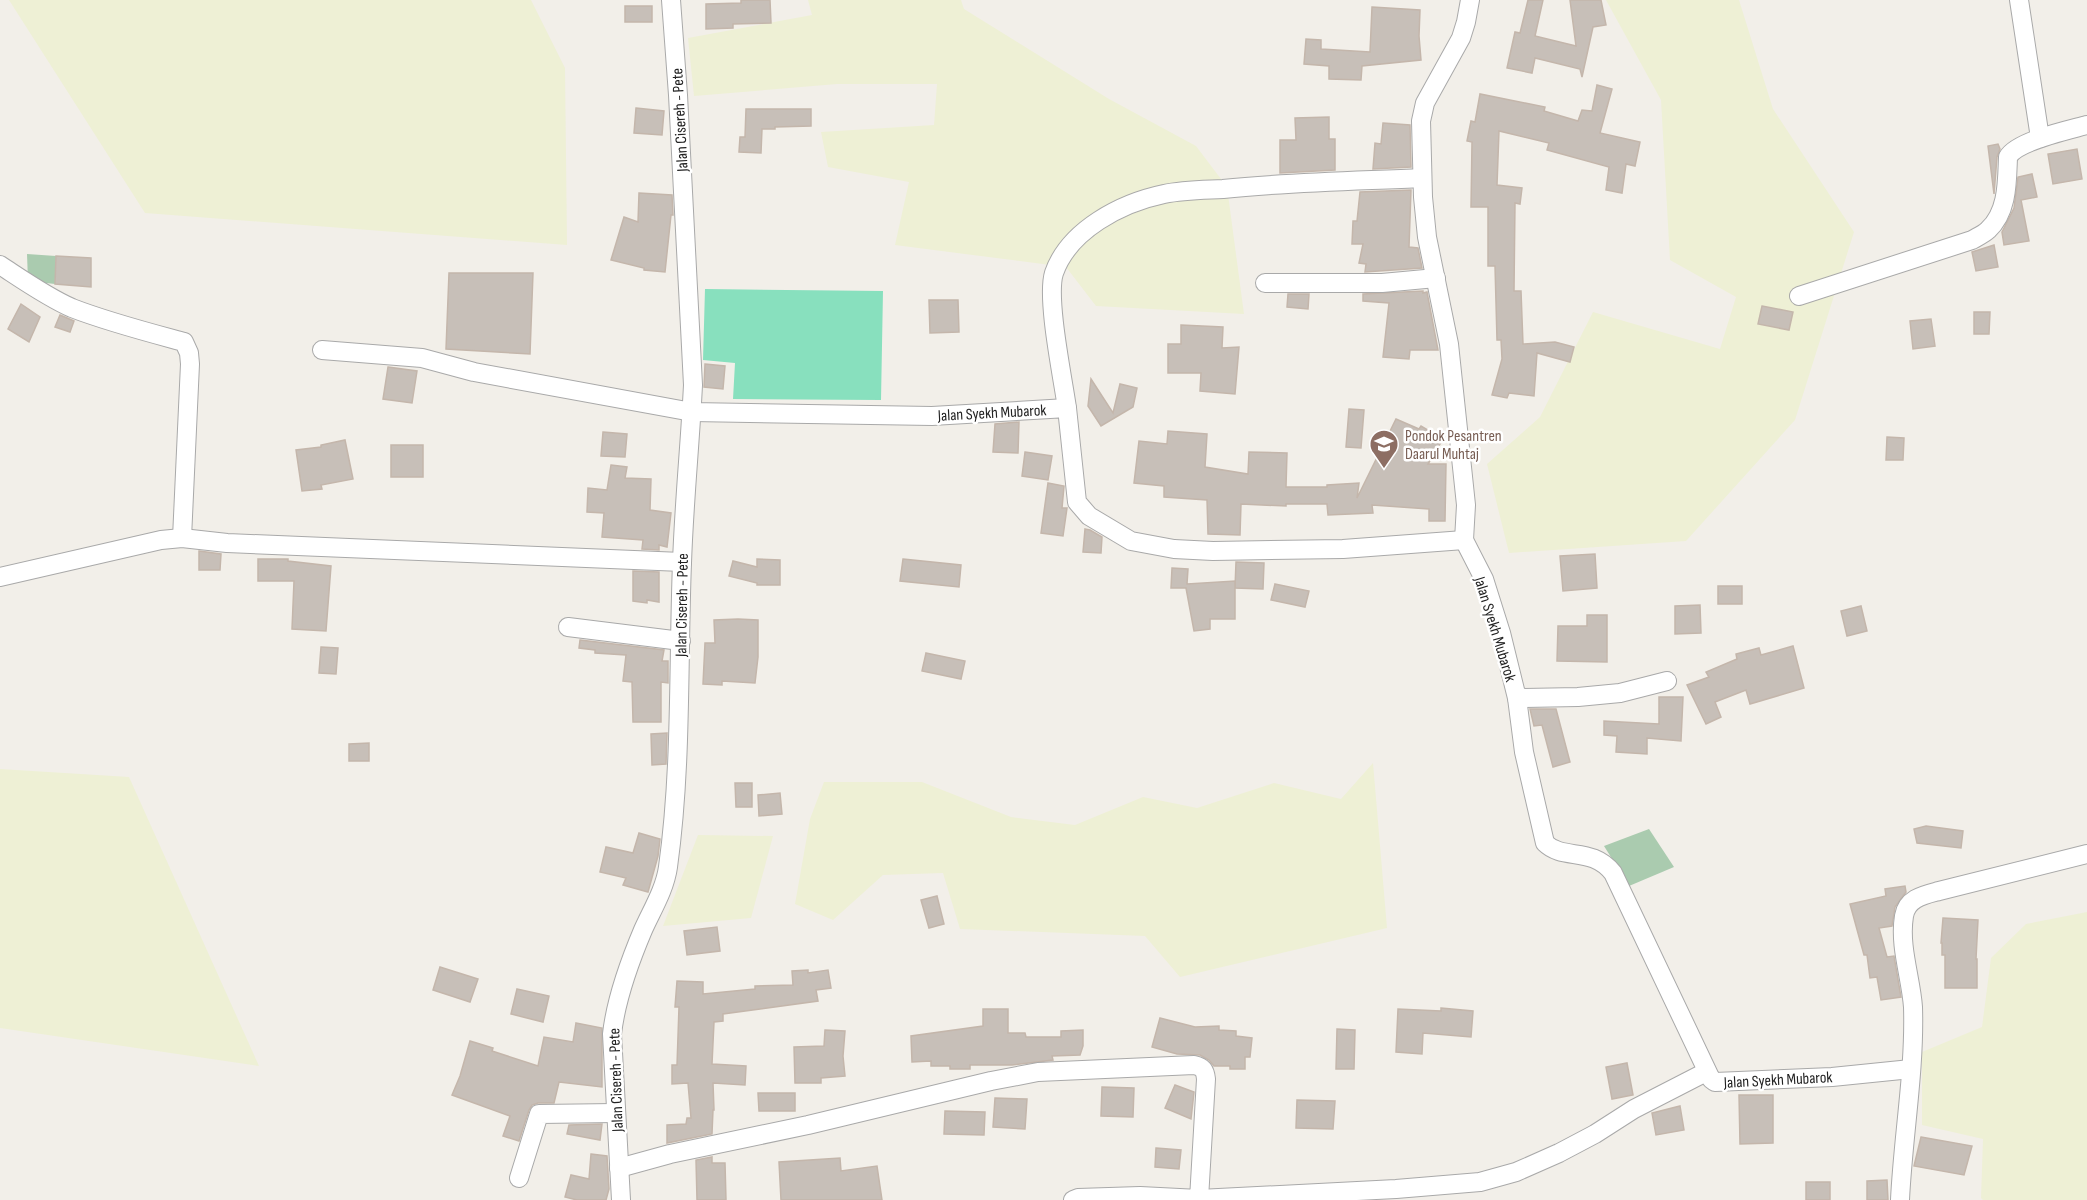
<svg xmlns="http://www.w3.org/2000/svg" width="2087" height="1200" font-family="'Sofia Sans Condensed',sans-serif">
  <rect width="100%" height="100%" fill="#f2efe9"/>
  <!-- farmland -->
  <g fill="#eef0d5">
    <polygon points="9,0 531,0 565,68 567,245 145,213"/>
    <polygon points="808,0 961,0 964,9 1109,99 1196,146 1227,187 1244,314 1096,306 1066,267 895,245 909,182 828,167 821,132 934,125 937,84 837,84 694,96 688,38 812,15"/>
    <polygon points="1606,0 1739,0 1773,109 1854,232 1795,420 1686,541 1509,553 1487,464 1540,417 1593,312 1720,349 1736,297 1670,260 1661,100"/>
    <polygon points="1373,763 1387,928 1180,977 1145,936 960,929 943,873 883,875 833,920 795,904 810,819 824,782 922,782 1011,817 1075,825 1143,797 1197,808 1274,783 1341,799"/>
    <polygon points="0,769 129,777 259,1066 0,1028"/>
    <polygon points="698,835 773,836 751,918 663,926"/>
    <polygon points="2087,912 2087,1200 1983,1200 1981,1198 1983,1139 1922,1125 1922,1052 1982,1027 1991,958 2026,924"/>
  </g>
  <!-- cemetery -->
  <g fill="#aacbaf">
    <polygon points="27,254 56,256 55,284 28,281"/>
    <polygon points="1649,829 1674,867 1629,886 1604,846"/>
  </g>
  <!-- pitch -->
  <polygon fill="#88e0be" points="705,289 883,291 881,400 733,399 735,363 703,360"/>
  <!-- building -->
  <g fill="#c7bfb8" stroke="#c4b6ab" stroke-width="1.5">
    <polygon points="741,0 770,0 771,23 733,24 733,28 706,29 706,4 741,3"/>
    <polygon points="1528,0 1543,0 1535,36 1576,46 1570,0 1601,0 1606,25 1593,27 1582,77 1580,69 1535,58 1532,73 1507,68 1515,32 1520,33"/>
    <rect x="625" y="6" width="27" height="16"/>
    <polygon points="1372,7 1420,10 1419,36 1421,60 1362,66 1361,80 1329,79 1329,66 1304,64 1306,39 1321,40 1321,49 1370,52"/>
    <polygon points="1597,85 1612,89 1600,133 1640,142 1635,166 1626,164 1622,193 1606,190 1609,167 1547,150 1549,143 1499,131 1497,185 1522,188 1520,204 1515,203 1514,291 1521,291 1523,344 1555,342 1574,347 1570,362 1537,353 1534,396 1509,393 1507,398 1492,395 1502,359 1501,340 1497,340 1495,266 1488,266 1488,207 1471,207 1472,142 1467,141 1471,121 1475,122 1480,94 1545,107 1544,111 1578,121 1582,110 1592,111"/>
    <polygon points="636,108 664,111 662,135 634,133"/>
    <polygon points="746,109 811,109 811,126 775,127 775,129 762,129 761,153 739,152 740,137 745,137"/>
    <polygon points="1329,117 1329,139 1335,139 1335,170 1280,173 1280,140 1296,140 1295,118"/>
    <polygon points="1383,123 1410,125 1411,167 1373,169 1375,143 1381,144"/>
    <polygon points="1998,144 2000,149 1997,157 1994,194 1988,146"/>
    <polygon points="2077,149 2082,179 2053,184 2048,154"/>
    <polygon points="2032,174 2037,197 2021,200 2029,241 2004,245 2002,232 2014,208 2018,177"/>
    <polygon points="1411,190 1409,247 1418,248 1422,268 1365,272 1366,264 1359,263 1363,244 1352,244 1353,221 1357,221 1360,192"/>
    <polygon points="639,193 672,195 673,215 671,215 665,272 644,270 644,268 611,260 624,217 638,222"/>
    <polygon points="1994,245 1998,267 1976,271 1972,252"/>
    <polygon points="56,256 91,258 91,287 55,284"/>
    <polygon points="449,273 533,273 530,354 446,349"/>
    <polygon points="1423,291 1423,293 1427,292 1438,350 1410,350 1409,359 1383,357 1389,303 1363,301 1363,294"/>
    <polygon points="1288,294 1309,294 1308,309 1287,307"/>
    <polygon points="929,300 958,300 959,332 930,333"/>
    <polygon points="21,304 40,317 29,342 8,329"/>
    <polygon points="1762,306 1793,312 1789,330 1758,324"/>
    <polygon points="1974,312 1990,312 1989,334 1974,334"/>
    <polygon points="60,315 74,321 70,332 55,327"/>
    <polygon points="1931,319 1935,346 1913,349 1910,321"/>
    <polygon points="1181,325 1223,327 1222,348 1239,347 1235,394 1200,391 1201,373 1168,373 1168,344 1181,344"/>
    <polygon points="705,364 725,366 723,389 704,387"/>
    <polygon points="388,367 417,371 412,403 383,399"/>
    <polygon points="1091,379 1113,413 1120,384 1137,388 1133,407 1101,426 1088,406"/>
    <polygon points="1349,409 1364,410 1361,448 1346,447"/>
    <polygon points="1396,419 1419,429 1421,426 1443,439 1428,464 1446,464 1445,521 1429,521 1429,509 1372,505 1373,513 1328,515 1327,504 1286,504 1286,506 1241,504 1240,535 1208,534 1207,500 1164,497 1164,486 1134,483 1139,441 1167,444 1168,431 1207,434 1205,467 1248,474 1249,452 1287,453 1286,487 1327,487 1327,485 1359,483 1357,498"/>
    <polygon points="1019,422 1018,453 993,452 995,424"/>
    <polygon points="603,432 627,434 625,457 601,456"/>
    <polygon points="1887,437 1904,438 1903,460 1886,460"/>
    <polygon points="345,440 353,479 321,485 322,489 302,491 296,450 321,447 321,445"/>
    <rect x="391" y="445" width="32" height="32"/>
    <polygon points="1025,452 1052,456 1048,480 1022,476"/>
    <polygon points="611,465 627,467 625,478 651,479 650,510 671,513 667,547 659,545 659,550 642,549 643,540 602,537 604,513 587,512 588,488 607,490"/>
    <polygon points="1048,483 1064,486 1062,508 1067,508 1063,536 1041,533"/>
    <polygon points="1085,529 1090,530 1102,537 1101,553 1083,552"/>
    <polygon points="199,551 221,554 220,570 199,570"/>
    <polygon points="1595,554 1597,588 1563,591 1560,556"/>
    <polygon points="258,559 288,559 288,561 331,566 326,631 292,629 294,581 258,581"/>
    <polygon points="757,559 780,560 780,585 757,585 757,583 729,576 733,561 757,567"/>
    <polygon points="903,559 961,565 959,587 900,581"/>
    <polygon points="1236,562 1264,563 1263,589 1235,588"/>
    <polygon points="1172,568 1188,569 1187,584 1235,581 1235,619 1210,619 1210,629 1194,631 1186,588 1171,588"/>
    <polygon points="633,571 659,572 659,602 647,600 647,603 633,601"/>
    <polygon points="1275,584 1309,591 1305,607 1271,600"/>
    <rect x="1718" y="586" width="24" height="18"/>
    <polygon points="1700,605 1701,633 1675,634 1675,606"/>
    <polygon points="1861,606 1867,631 1847,636 1841,611"/>
    <polygon points="1587,615 1607,615 1607,662 1557,661 1558,626 1587,626"/>
    <polygon points="738,619 758,620 758,657 755,683 722,681 722,685 703,684 705,643 715,643 714,620"/>
    <polygon points="580,640 664,650 662,661 668,661 668,683 661,682 661,722 633,722 632,682 623,681 626,655 595,653 595,650 579,648"/>
    <polygon points="1793,646 1804,688 1750,704 1746,690 1715,702 1721,717 1706,724 1687,685 1709,677 1706,672 1737,659 1736,654 1759,648 1761,655"/>
    <polygon points="321,647 338,648 336,674 319,673"/>
    <polygon points="926,653 965,661 961,679 922,671"/>
    <polygon points="1659,697 1683,697 1681,741 1647,738 1647,754 1616,752 1617,736 1604,735 1604,721 1659,724"/>
    <polygon points="1530,709 1556,709 1570,762 1553,767 1542,725 1534,726"/>
    <polygon points="667,733 666,764 652,765 651,734"/>
    <polygon points="369,743 369,761 349,761 349,744"/>
    <polygon points="735,783 752,783 752,807 736,807"/>
    <polygon points="780,793 782,814 759,816 758,795"/>
    <polygon points="1926,826 1963,831 1961,848 1917,843 1914,829"/>
    <polygon points="639,833 660,839 658,856 648,892 623,885 626,878 600,872 606,847 633,853"/>
    <polygon points="1905,886 1906,892 1895,907 1892,926 1879,928 1887,957 1894,956 1901,997 1881,1000 1877,977 1870,978 1867,955 1864,955 1850,904 1886,896 1885,889"/>
    <polygon points="937,896 944,924 929,928 921,900"/>
    <polygon points="1943,918 1978,920 1976,959 1977,959 1977,988 1945,988 1945,955 1942,955 1942,943 1941,943"/>
    <polygon points="717,927 720,951 687,955 684,931"/>
    <polygon points="440,967 478,979 470,1002 433,990"/>
    <polygon points="808,970 808,973 828,970 831,988 816,990 818,1001 723,1014 723,1021 714,1022 712,1064 746,1066 745,1085 713,1083 714,1110 713,1110 712,1134 667,1143 667,1125 686,1124 687,1118 691,1118 688,1083 672,1084 672,1065 677,1065 679,1007 675,1007 677,981 703,982 703,994 755,989 755,986 793,985 792,971"/>
    <polygon points="517,989 549,996 543,1022 511,1014"/>
    <polygon points="1441,1008 1473,1011 1471,1037 1423,1033 1422,1054 1396,1052 1398,1009 1441,1011"/>
    <polygon points="983,1009 1008,1009 1008,1033 1025,1033 1026,1037 1061,1037 1061,1031 1083,1030 1083,1046 1080,1055 1052,1056 1053,1060 1012,1065 970,1065 970,1069 950,1069 950,1066 931,1066 931,1061 912,1062 911,1036 983,1026"/>
    <polygon points="1160,1018 1195,1027 1219,1026 1219,1030 1236,1031 1236,1036 1252,1038 1250,1057 1245,1057 1245,1069 1230,1069 1230,1066 1214,1066 1209,1060 1200,1055 1177,1054 1152,1047"/>
    <polygon points="576,1023 602,1028 602,1087 559,1082 554,1103 538,1103 532,1105 529,1110 519,1141 503,1136 510,1116 452,1095 460,1076 470,1041 493,1048 492,1051 538,1066 544,1037 573,1042"/>
    <polygon points="1337,1029 1355,1030 1354,1069 1336,1069"/>
    <polygon points="825,1030 845,1031 843,1056 845,1076 821,1078 821,1083 795,1083 794,1047 824,1046"/>
    <polygon points="1627,1063 1633,1095 1612,1099 1606,1067"/>
    <polygon points="1175,1085 1194,1092 1191,1119 1165,1108"/>
    <polygon points="1102,1087 1134,1088 1133,1117 1101,1116"/>
    <polygon points="758,1093 795,1093 795,1111 759,1111"/>
    <polygon points="1739,1095 1773,1095 1773,1143 1740,1144"/>
    <polygon points="995,1098 1027,1099 1025,1129 993,1127"/>
    <polygon points="1297,1100 1335,1101 1333,1129 1296,1128"/>
    <polygon points="1680,1106 1684,1130 1656,1135 1652,1113"/>
    <polygon points="945,1111 985,1112 984,1135 944,1134"/>
    <polygon points="602,1124 600,1140 567,1134 569,1125"/>
    <polygon points="1921,1137 1972,1146 1964,1175 1914,1166"/>
    <polygon points="1156,1148 1181,1150 1179,1169 1155,1167"/>
    <polygon points="591,1154 607,1156 609,1189 606,1200 577,1200 565,1197 571,1175 589,1179"/>
    <polygon points="712,1157 712,1163 725,1163 726,1200 697,1200 696,1160"/>
    <polygon points="840,1158 841,1171 877,1166 882,1200 781,1200 779,1162"/>
    <polygon points="1887,1180 1888,1200 1867,1200 1867,1181"/>
    <rect x="1806" y="1182" width="24" height="18"/>
  </g>
  <g fill="none" stroke-linecap="round" stroke-linejoin="round">
    <!-- street casing -->
    <g stroke="#a9a9a9" stroke-width="20">
      <g id="street">
        <polyline points="2019,0 2040,138"/>
        <path d="M0,265C23,280 47,297 72,308C108,322 147,332 184,342L189,353L190,364L182,538"/>
        <polyline points="1265,283 1382,283 1436,278"/>
        <path d="M1799,296L1972,240C1977,237 1984,234 1988,230C2008,212 2007,181 2008,157C2017,141 2069,130 2087,125"/>
        <polyline points="322,350 422,358 474,372 692,412 932,416 1067,408 1077,502 1089,516 1131,541 1174,549 1213,551 1343,549 1464,540"/>
        <path d="M1067,408C1063,379 1046,298 1054,273C1069,230 1121,203 1164,194C1183,190 1203,190 1223,189C1289,182 1356,181 1422,178"/>
        <path d="M1464,540L1484,579L1501,633L1517,698L1524,752L1545,843C1563,861 1592,846 1613,873L1711,1079L1715,1082L1832,1077L1911,1069"/>
        <polyline points="1464,540 1466,505 1449,344 1427,237 1423,197 1421,121 1425,103 1461,38 1466,22 1470,0"/>
        <polyline points="0,577 161,540 182,538 227,543 682,562"/>
        <polyline points="568,627 681,641"/>
        <polyline points="1517,698 1578,697 1620,693 1667,681"/>
        <path d="M619,1168L670,1154L808,1125L991,1081L1038,1072L1194,1065C1203,1067 1205,1070 1206,1079L1199,1199L1140,1196L1078,1198L1073,1200"/>
        <polyline points="519,1178 539,1114 615,1113"/>
        <polyline points="1199,1199 1396,1189 1480,1182 1516,1172 1559,1153 1595,1134 1634,1109 1706,1072"/>
        <path d="M621,1200L612,1034C616,999 629,963 643,930C652,910 665,889 668,867C682,766 678,664 682,563C684,503 690,445 693,385L678,95L671,0"/>
        <path d="M1900,1200C1903,1136 1915,1071 1913,1007C1911,978 1899,946 1904,916C1907,898 1924,895 1939,891L2087,854"/>
      </g>
    </g>
    <!-- street -->
    <use href="#street" stroke="#fff" stroke-width="18"/>
  </g>
  <!-- icons -->
  <defs>
    <g id="school-pin" transform="scale(1.5)"><path d="M0 17L-7.5 6A9.5 9.5 0 1 1 7.5 6Z" fill="#8d6e63" stroke="#fff"/><path d="M0-5L7-2L0 1L-7-2ZM-4 1L0 2.5L4 1V4Q0 6-4 4Z" fill="#fff"/></g>
  </defs>
  <g fill-rule="evenodd">
    <use href="#school-pin" x="1384" y="444"/>
  </g>
  <g text-anchor="middle" stroke-width="5" stroke-linejoin="round" paint-order="stroke">
    <!-- street labels -->
    <g font-size="16" fill="#222" stroke="#fff">
      <text transform="translate(679 120) rotate(-93)" y="6">Jalan Cisereh - Pete</text>
      <text transform="translate(992 412) rotate(-3)" y="6">Jalan Syekh Mubarok</text>
      <text transform="translate(681 605) rotate(-89)" y="6">Jalan Cisereh - Pete</text>
      <text transform="translate(1496 629) rotate(73)" y="6">Jalan Syekh Mubarok</text>
      <text transform="translate(1778 1079) rotate(-3)" y="6">Jalan Syekh Mubarok</text>
      <text transform="translate(615 1080) rotate(-92)" y="6">Jalan Cisereh - Pete</text>
    </g>
    <!-- education labels -->
    <g font-size="16" fill="#785e54" stroke="#fff" text-anchor="start">
      <text x="1405" y="441">Pondok Pesantren<tspan x="1405" dy="18">Daarul Muhtaj</tspan></text>
    </g>
  </g>
</svg>
